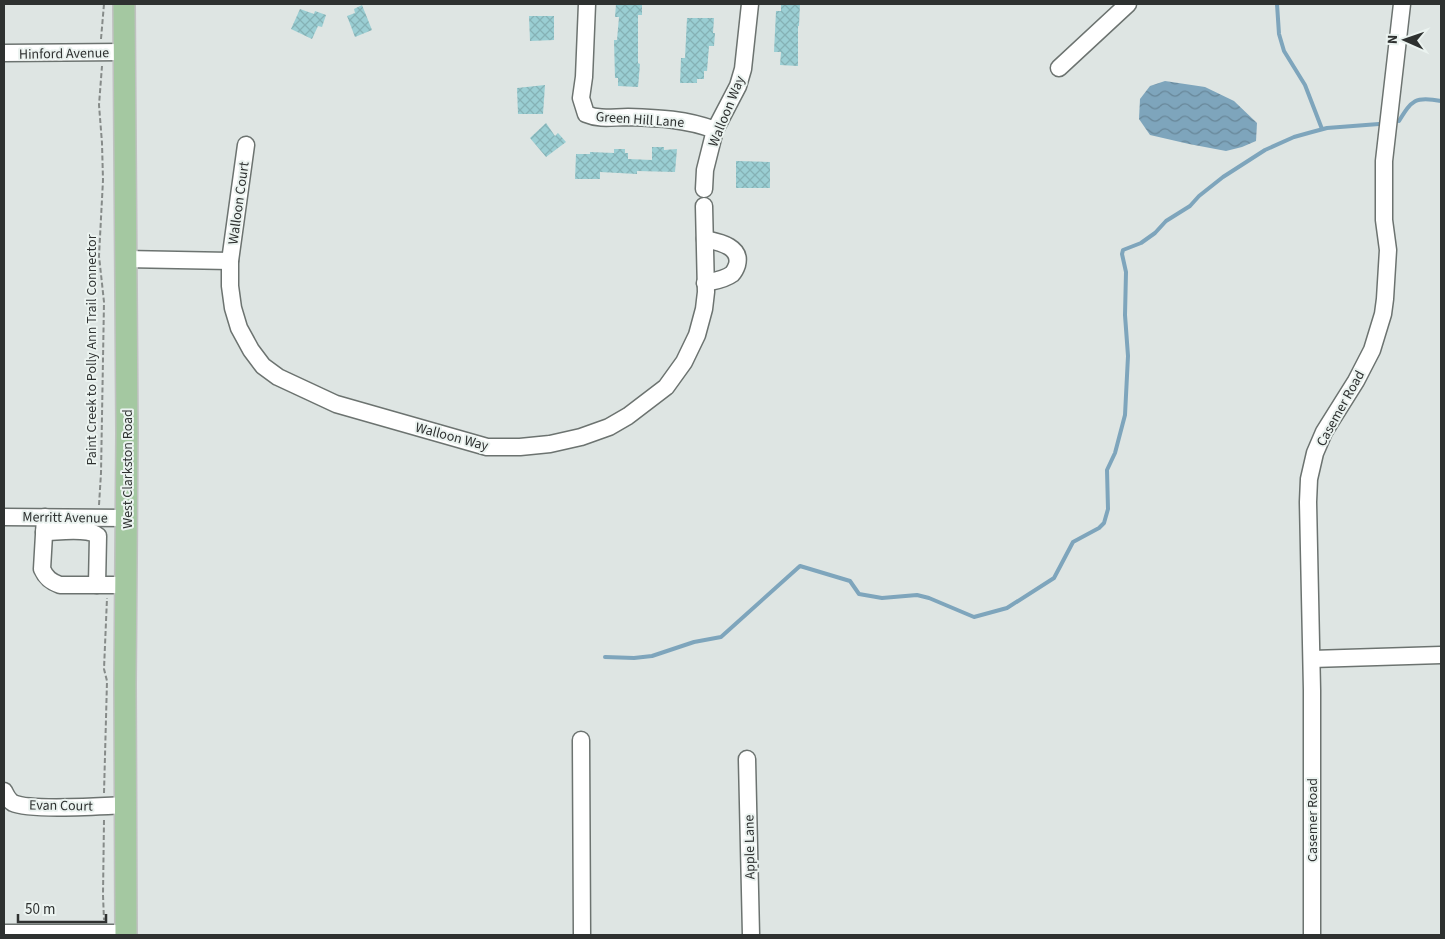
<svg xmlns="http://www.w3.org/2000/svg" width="1445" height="939" font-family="'Source Sans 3',sans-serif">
  <defs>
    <pattern id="water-waves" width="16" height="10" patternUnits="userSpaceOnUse" patternTransform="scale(1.25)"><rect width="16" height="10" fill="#7ea5bc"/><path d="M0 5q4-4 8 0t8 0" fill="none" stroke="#688799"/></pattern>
    <pattern id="building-cross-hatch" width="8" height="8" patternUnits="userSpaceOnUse" patternTransform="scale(1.25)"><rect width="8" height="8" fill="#9aced3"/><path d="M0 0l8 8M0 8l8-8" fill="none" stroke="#85b1b5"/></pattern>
  </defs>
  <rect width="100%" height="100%" fill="#dee5e3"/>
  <!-- water -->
  <polygon fill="url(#water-waves)" points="1165,81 1205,87 1234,101 1257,123 1256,141 1242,147 1226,151 1189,144 1150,135 1139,119 1140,99 1150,86"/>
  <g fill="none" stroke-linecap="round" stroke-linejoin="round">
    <!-- stream -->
    <g stroke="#7ea5bc" stroke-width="4">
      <polyline points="1277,4 1279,34 1284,51 1305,85 1322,129"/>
      <path d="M1399,121C1412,100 1415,96 1441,101"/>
      <polyline points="605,657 634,658 652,656 694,642 721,637 800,566 850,581 859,594 882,598 917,595 929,598 974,617 1007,608 1054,578 1073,542 1099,528 1104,523 1108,509 1107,470 1115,453 1125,415 1128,356 1125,315 1126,272 1122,254 1123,250 1141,243 1155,233 1166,221 1190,206 1199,196 1223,177 1265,150 1294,137 1312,132 1327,128 1379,124"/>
    </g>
  </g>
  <!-- building -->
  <g fill="url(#building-cross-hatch)">
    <polygon points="616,4 642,4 642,15 638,15 638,63 640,64 638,87 618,86 618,78 615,78 614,40 617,40 619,17 615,17"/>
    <polygon points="781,4 800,4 799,26 798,26 798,66 780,65 781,52 774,52 776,11 781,11"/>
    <polygon points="362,5 372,30 355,37 347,16 355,13 354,9"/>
    <polygon points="300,9 314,14 315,11 326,15 322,27 318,26 312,39 291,29"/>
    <polygon points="529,16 554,16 554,40 530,41"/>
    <polygon points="687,18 714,18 713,33 715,33 714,46 709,46 707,71 704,71 704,79 697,79 697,83 680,83 681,58 685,58"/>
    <polygon points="545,85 543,114 518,114 517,88"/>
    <polygon points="546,123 555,136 558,133 566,142 546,157 530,138"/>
    <polygon points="652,147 664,147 664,150 677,149 675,172 637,171 637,174 600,172 600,179 575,179 576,154 590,154 590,152 614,153 614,149 625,149 625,153 628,153 628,159 652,160"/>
    <polygon points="736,161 770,162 770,188 736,188"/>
  </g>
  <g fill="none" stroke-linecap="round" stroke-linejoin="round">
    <!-- minor casing -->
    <g stroke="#6c7370" stroke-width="19">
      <g id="minor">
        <path d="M587,4L584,77L581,98L586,114C600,120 613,117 628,117C659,118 686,119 715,130"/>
        <polyline points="4,53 124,52"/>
        <polyline points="1059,68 1128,4"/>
        <polyline points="246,145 230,261 230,286 233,308 239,328 251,350 263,366 278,377 336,404 487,447 520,447 550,444 581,437 609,427 628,416 666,387 684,362 697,335 704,309 706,292 704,206"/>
        <polyline points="704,189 705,170 715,130 738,86 743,69 750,4"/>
        <path d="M705,239C718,242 742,246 737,265C736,268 734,272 732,274C724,280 714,281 705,283"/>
        <polyline points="125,259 230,261"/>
        <polyline points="4,517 126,518"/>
        <path d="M45,517L42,569C46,578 51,582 60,585H126"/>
        <path d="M44,532C58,532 88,527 98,536L97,585"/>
        <polyline points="1312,659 1441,655"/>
        <polyline points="581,740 582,935"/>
        <polyline points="747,759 751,935"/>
        <path d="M4,791C6,795 8,800 13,803C30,811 104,806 126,805"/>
        <polyline points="4,933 126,933"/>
        <polyline points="1312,935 1312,690 1308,502 1309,479 1315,453 1324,432 1356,381 1372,350 1383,314 1385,299 1388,250 1384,220 1384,161 1402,4"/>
      </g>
    </g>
    <!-- major casing -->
    <g stroke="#c0c1c1" stroke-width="24">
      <polyline id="major" points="124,4 127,433 125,684 126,935"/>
    </g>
    <!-- path -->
    <g stroke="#868b89" stroke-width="2" stroke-dasharray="5 2.5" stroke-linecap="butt">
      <polyline points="101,39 104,4"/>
      <polyline points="99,505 101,473 104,302 99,256 103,180 102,143 99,105 102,66"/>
      <polyline points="104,793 107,681 104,669 107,598"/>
      <polyline points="104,820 103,895 104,920"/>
    </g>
    <!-- minor -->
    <use href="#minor" stroke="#fff" stroke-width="16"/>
    <!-- major -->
    <use href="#major" stroke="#a4c8a1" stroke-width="21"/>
  </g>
  <g text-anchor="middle" stroke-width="4" stroke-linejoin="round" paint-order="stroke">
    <!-- street labels -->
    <g font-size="14" fill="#2e3130" stroke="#ebf3f0">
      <text transform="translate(64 53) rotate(-1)" y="5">Hinford Avenue</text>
      <text transform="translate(726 111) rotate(-68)" y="5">Walloon Way</text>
      <text transform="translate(640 119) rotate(4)" y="5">Green Hill Lane</text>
      <text transform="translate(238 203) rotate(-82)" y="5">Walloon Court</text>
      <text transform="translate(91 350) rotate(-90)" y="5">Paint Creek to Polly Ann Trail Connector</text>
      <text transform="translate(1340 408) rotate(-61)" y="5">Casemer Road</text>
      <text transform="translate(452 436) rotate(15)" y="5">Walloon Way</text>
      <text transform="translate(127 469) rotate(-90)" y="5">West Clarkston Road</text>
      <text transform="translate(65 517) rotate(1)" y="5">Merritt Avenue</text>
      <text transform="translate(61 805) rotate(1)" y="5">Evan Court</text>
      <text transform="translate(1312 820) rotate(-90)" y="5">Casemer Road</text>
      <text transform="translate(749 847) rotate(-91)" y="5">Apple Lane</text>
    </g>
  </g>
  <!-- border -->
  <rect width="1445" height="939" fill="none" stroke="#2e3130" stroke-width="10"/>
  <!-- north arrow -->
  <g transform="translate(1405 40) rotate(272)" stroke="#ebf3f0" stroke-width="4" paint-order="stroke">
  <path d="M0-4L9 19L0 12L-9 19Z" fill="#2e3130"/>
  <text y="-8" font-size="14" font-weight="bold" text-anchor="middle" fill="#2e3130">N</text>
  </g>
  <!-- scale -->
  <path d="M18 914v8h88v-8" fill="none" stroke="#2e3130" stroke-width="2.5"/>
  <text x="25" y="914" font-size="15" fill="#2e3130" stroke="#ebf3f0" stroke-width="4" paint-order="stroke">50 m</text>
</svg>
